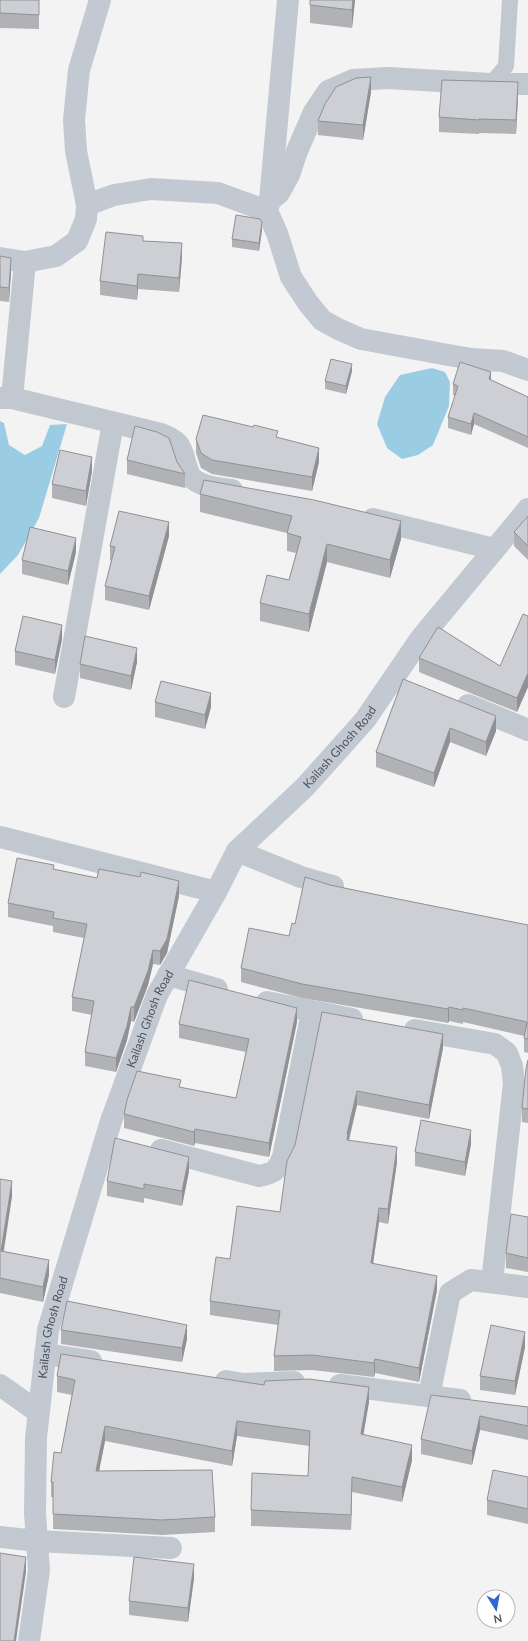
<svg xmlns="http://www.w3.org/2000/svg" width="528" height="1641" font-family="Lato,sans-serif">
  <rect width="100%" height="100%" fill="#f4f3f3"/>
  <!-- water -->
  <g fill="#9acde4">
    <polygon points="432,368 445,372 450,382 449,406 433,445 418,455 402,459 387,448 377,424 385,397 400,375"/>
    <polygon points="0,421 4,423 9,445 25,455 42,446 50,425 67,424 39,518 18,555 0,574"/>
  </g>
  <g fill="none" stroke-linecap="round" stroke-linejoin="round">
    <!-- lane -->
    <polyline stroke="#c2c8cf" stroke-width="16" points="491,84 506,66 510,0"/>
    <!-- street -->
    <g stroke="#c2c8cf" stroke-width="22">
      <polyline points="270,200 279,193 289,175 297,151 314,112 328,91 353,80 388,78 491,84 528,84"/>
      <polyline points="0,398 12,398 25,262"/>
      <path d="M12,398L161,434C178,441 181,444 185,462C187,467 188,473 191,477C200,487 219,488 232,490"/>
      <polyline points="373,519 494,549"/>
      <polyline points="64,697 113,423"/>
      <polyline points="468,705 528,730"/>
      <polyline points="0,837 216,892"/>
      <polyline points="237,851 301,877 333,886"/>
      <polyline points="168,975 217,989"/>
      <polyline points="267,1002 352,1019"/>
      <polyline points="415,1030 495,1044 507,1053 512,1066 514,1083 492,1282"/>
      <path d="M161,1150L259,1176C274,1173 277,1171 283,1157L312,1012"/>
      <polyline points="45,1354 91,1361"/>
      <polyline points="226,1381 243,1384 294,1382"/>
      <polyline points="0,1385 38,1412"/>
      <polyline points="340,1385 460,1400"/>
      <polyline points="429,1396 450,1293 471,1280 528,1287"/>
      <polyline points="0,1537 37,1541 171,1548"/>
    </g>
    <!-- secondary -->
    <g stroke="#c3c9d3" stroke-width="22">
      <polyline points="87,205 114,195 151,189 218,193 267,211 277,233 291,277 308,303 322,320 338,329 361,339 454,356 472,359 503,361 528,370"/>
      <polyline points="267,211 270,200 288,0"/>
      <polyline points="0,258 25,262 56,256 77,241 86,219 87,205 76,151 74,120 79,70 100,0"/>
      <path id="s1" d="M29,1641L39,1570L35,1513L36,1438L48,1330L111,1121L157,995L216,892L237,851L305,787L365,720L421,638L528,509"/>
    </g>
  </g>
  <!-- wall -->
  <g fill="#b0b2b6">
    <polygon points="0,0 39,0 39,29 0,28"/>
    <polygon points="310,0 355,0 352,28 310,23"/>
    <polygon points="371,92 363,140 318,135 318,121"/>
    <polygon points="518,96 516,134 479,133 479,134 439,132 439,117"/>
    <polygon points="262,230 259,251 232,247 232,239"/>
    <polygon points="143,241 182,257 179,292 138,289 137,300 100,295 100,281"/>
    <polygon points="0,256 11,272 9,302 0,301"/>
    <polygon points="352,371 346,394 325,389 325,381"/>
    <polygon points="491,380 528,397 528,448 474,424 471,435 448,428 448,417 455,396 453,395 453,384"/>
    <polygon points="278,438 319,462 312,491 212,474 201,468 196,453 196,439"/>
    <polygon points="127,460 177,462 185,474 185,488 127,474"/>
    <polygon points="92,471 86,506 52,498 52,484"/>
    <polygon points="200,494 401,539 390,578 327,562 309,632 260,621 260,603 289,580 296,553 287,551 287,533 200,512"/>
    <polygon points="528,516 528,560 514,546 514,532"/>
    <polygon points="169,536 149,610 105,600 105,586 111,561 110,560 110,546"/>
    <polygon points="76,552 68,585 22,574 22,560"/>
    <polygon points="528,616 528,687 517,712 419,672 419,658 500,666"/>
    <polygon points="62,639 55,674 15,665 15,651"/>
    <polygon points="137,662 131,690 80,678 80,664"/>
    <polygon points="403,679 496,731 486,756 450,742 434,787 376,767 376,752"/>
    <polygon points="155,702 211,707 205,729 155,717"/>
    <polygon points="54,869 179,896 167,953 160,965 153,964 148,985 134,1022 131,1021 127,1040 116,1072 85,1066 85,1052 92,1015 72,1011 72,997 84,938 53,932 53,926 8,917 8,903"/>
    <polygon points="330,885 378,895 528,925 528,1053 524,1052 524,1036 463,1022 463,1024 449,1021 448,1023 302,998 241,982 241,968 289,936 295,924"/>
    <polygon points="322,1012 443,1048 429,1119 357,1105 349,1141 397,1162 388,1224 379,1222 373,1264 437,1290 419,1382 375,1373 374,1377 312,1370 274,1371 274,1356 278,1325 210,1315 210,1301 230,1259 280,1212 295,1145"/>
    <polygon points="297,1022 269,1157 195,1143 194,1146 124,1128 124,1114 181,1088 236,1098 246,1052 179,1038 179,1024"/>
    <polygon points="528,1060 528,1123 522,1122 522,1108"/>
    <polygon points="471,1144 465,1176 415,1166 415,1152"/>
    <polygon points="189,1171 182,1206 144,1198 144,1203 107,1196 107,1181"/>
    <polygon points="0,1179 12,1196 4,1251 49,1275 43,1302 0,1293"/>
    <polygon points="528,1217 528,1272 506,1268 506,1253"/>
    <polygon points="61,1330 187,1339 182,1362 61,1344"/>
    <polygon points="525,1347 515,1395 480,1390 480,1376"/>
    <polygon points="57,1376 369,1402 363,1434 412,1460 402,1502 352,1492 351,1530 251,1526 251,1510 308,1476 309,1446 237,1436 232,1466 105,1441 99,1471 215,1517 215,1532 162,1535 53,1529 53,1497 51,1497 51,1482 61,1453 72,1395 57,1392"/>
    <polygon points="431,1395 528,1407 528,1440 480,1430 472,1465 421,1454 421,1439"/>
    <polygon points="528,1477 528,1524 487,1515 487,1500"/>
    <polygon points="194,1578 188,1622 129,1615 129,1601"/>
  </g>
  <!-- shaded-wall -->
  <g fill="#909194">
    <polygon points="353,0 355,0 352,28 352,10"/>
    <polygon points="371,77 371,92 363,140 363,125"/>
    <polygon points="518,82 518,96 516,134 516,120"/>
    <polygon points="262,222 262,230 259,251 259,243"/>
    <polygon points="182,243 182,257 179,292 179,278"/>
    <polygon points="11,258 11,272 9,302 9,288"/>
    <polygon points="138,274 138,289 137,300 137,286"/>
    <polygon points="352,364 352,371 346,394 346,386"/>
    <polygon points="491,372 491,383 489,379"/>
    <polygon points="474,413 474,424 471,435 471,424"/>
    <polygon points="319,448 319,462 312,491 312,477"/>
    <polygon points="92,457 92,471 86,506 86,491"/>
    <polygon points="401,521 401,539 390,578 390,560"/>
    <polygon points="169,522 169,536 149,610 149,596"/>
    <polygon points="76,538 76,552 68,585 68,571"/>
    <polygon points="327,544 327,562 309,632 309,614"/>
    <polygon points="62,625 62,639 55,674 55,660"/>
    <polygon points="137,648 137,662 131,690 131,676"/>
    <polygon points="528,673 528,687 517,712 517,698"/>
    <polygon points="211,693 211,707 205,729 205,715"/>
    <polygon points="496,716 496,731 486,756 486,742"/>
    <polygon points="450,728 450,742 434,787 434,773"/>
    <polygon points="179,881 179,896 167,953 160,965 160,951"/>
    <polygon points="153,950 153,964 148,985 134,1022 134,1007"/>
    <polygon points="131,1007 131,1021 127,1040 116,1072 116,1058"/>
    <polygon points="449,1007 449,1021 448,1023 448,1009"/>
    <polygon points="297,1008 297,1022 269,1157 269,1143"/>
    <polygon points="443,1034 443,1048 429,1119 429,1105"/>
    <polygon points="357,1091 357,1105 348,1142 347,1155 347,1134"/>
    <polygon points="195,1129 195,1143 194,1146 194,1132"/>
    <polygon points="471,1130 471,1144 465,1176 465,1162"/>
    <polygon points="397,1147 397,1162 388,1224 388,1209"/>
    <polygon points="189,1157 189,1171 182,1206 182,1191"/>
    <polygon points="12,1181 12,1196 1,1266 1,1251"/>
    <polygon points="379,1208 379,1222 371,1277 371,1263"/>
    <polygon points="49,1260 49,1275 43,1302 43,1287"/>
    <polygon points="437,1276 437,1290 419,1382 419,1368"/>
    <polygon points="187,1325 187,1339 182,1362 182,1348"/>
    <polygon points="525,1332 525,1347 515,1395 515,1381"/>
    <polygon points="375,1359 375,1373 374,1377 374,1363"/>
    <polygon points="369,1387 369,1402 361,1449 361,1434"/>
    <polygon points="480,1416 480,1430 472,1465 472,1451"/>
    <polygon points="237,1421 237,1436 232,1466 232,1451"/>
    <polygon points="105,1426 105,1441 96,1486 96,1471"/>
    <polygon points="412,1445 412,1460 402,1502 402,1487"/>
    <polygon points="352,1477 352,1492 351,1530 351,1515"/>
    <polygon points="26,1557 26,1572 16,1641 14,1641"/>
    <polygon points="194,1564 194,1578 188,1622 188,1608"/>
  </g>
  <!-- building -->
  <g fill="#cdcfd4" stroke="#909194">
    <polygon points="0,0 39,0 39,15 0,13"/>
    <polygon points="310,0 353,0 352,10 310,5"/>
    <polygon points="371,77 363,125 318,121 325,104 336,87 356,78"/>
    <polygon points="442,80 518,82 516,120 479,119 479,120 439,117"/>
    <polygon points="236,215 260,219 262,222 259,243 232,239"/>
    <polygon points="106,232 143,236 143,241 182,243 179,278 138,274 137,286 100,281"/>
    <polygon points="0,256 11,258 9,288 0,287"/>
    <polygon points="331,359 352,364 346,386 325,381"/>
    <polygon points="460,362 491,372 489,379 528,397 528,437 474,413 471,424 448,417 458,386 453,384"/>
    <polygon points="203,415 253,427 254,425 278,431 276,437 319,448 312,477 212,460 201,453 196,439"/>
    <polygon points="135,426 157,432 169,438 177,462 185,474 127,460"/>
    <polygon points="60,450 92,457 86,491 52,484"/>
    <polygon points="204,480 314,500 401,521 390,560 327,544 309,614 260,603 267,575 289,580 301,537 287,533 292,516 200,494"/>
    <polygon points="119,511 169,522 149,596 105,586 115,547 110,546"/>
    <polygon points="528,516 528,546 514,532"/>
    <polygon points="30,527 76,538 68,571 22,560"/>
    <polygon points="523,614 528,616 528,673 517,698 419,658 438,627 500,666"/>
    <polygon points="23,616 62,625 55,660 15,651"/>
    <polygon points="85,636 137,648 131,676 80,664"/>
    <polygon points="403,679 496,716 486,742 450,728 434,773 376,752"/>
    <polygon points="161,681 211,693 205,715 155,702"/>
    <polygon points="17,858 54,865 53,869 97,878 99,869 140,877 141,872 179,881 167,939 160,951 153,950 148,971 134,1007 131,1007 127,1026 116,1058 85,1052 94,1001 72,997 87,924 53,918 54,912 8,903"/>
    <polygon points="305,877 330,885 378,895 528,925 528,1039 524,1038 527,1022 463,1008 463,1010 449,1007 448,1009 302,984 241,968 249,928 289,936 292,923 295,924"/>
    <polygon points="189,980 297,1008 269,1143 195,1129 194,1132 124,1114 127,1100 137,1071 181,1080 179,1087 236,1098 249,1039 179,1024"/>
    <polygon points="322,1012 443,1034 429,1105 357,1091 347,1134 348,1134 347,1140 397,1147 388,1209 379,1208 371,1263 437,1276 419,1368 375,1359 374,1363 312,1355 274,1356 280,1311 210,1301 216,1257 230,1259 237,1206 280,1212 287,1161 295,1145"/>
    <polygon points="528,1060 528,1109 522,1108 526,1068"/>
    <polygon points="421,1120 471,1130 465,1162 415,1152"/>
    <polygon points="115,1138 189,1157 182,1191 144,1184 144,1189 107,1181"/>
    <polygon points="0,1179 12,1181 1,1251 49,1260 43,1287 0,1278"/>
    <polygon points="511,1214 528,1217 528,1258 506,1253"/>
    <polygon points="67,1301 187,1325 182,1348 61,1330"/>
    <polygon points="491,1325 525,1332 515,1381 480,1376"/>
    <polygon points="61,1354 264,1385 265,1381 309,1379 369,1387 361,1434 412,1445 402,1487 352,1477 351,1515 251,1510 252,1473 308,1476 310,1431 237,1421 232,1451 105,1426 96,1471 212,1470 215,1517 162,1520 53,1514 53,1482 51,1482 54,1452 61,1453 75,1380 57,1376"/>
    <polygon points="431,1395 528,1407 528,1426 480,1416 472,1451 421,1439"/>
    <polygon points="493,1470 528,1477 528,1509 487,1500"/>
    <polygon points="0,1553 26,1557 14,1641 0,1641"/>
    <polygon points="134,1557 194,1564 188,1608 129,1601"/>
  </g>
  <g text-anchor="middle" stroke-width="3" stroke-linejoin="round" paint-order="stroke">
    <!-- street labels -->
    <g font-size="12" fill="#4c545e" stroke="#fff">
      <text dy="4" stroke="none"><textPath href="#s1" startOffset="976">Kailash Ghosh Road</textPath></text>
      <text dy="4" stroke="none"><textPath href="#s1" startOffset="640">Kailash Ghosh Road</textPath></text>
      <text dy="4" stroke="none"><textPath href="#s1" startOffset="316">Kailash Ghosh Road</textPath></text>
    </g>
  </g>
  <!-- north arrow -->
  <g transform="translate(496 1609) rotate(169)"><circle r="19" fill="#ffffff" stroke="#b7bbbf"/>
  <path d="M0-3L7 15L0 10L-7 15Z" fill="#3067d2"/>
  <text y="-6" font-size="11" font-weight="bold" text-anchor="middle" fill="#4c545e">N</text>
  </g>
</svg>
